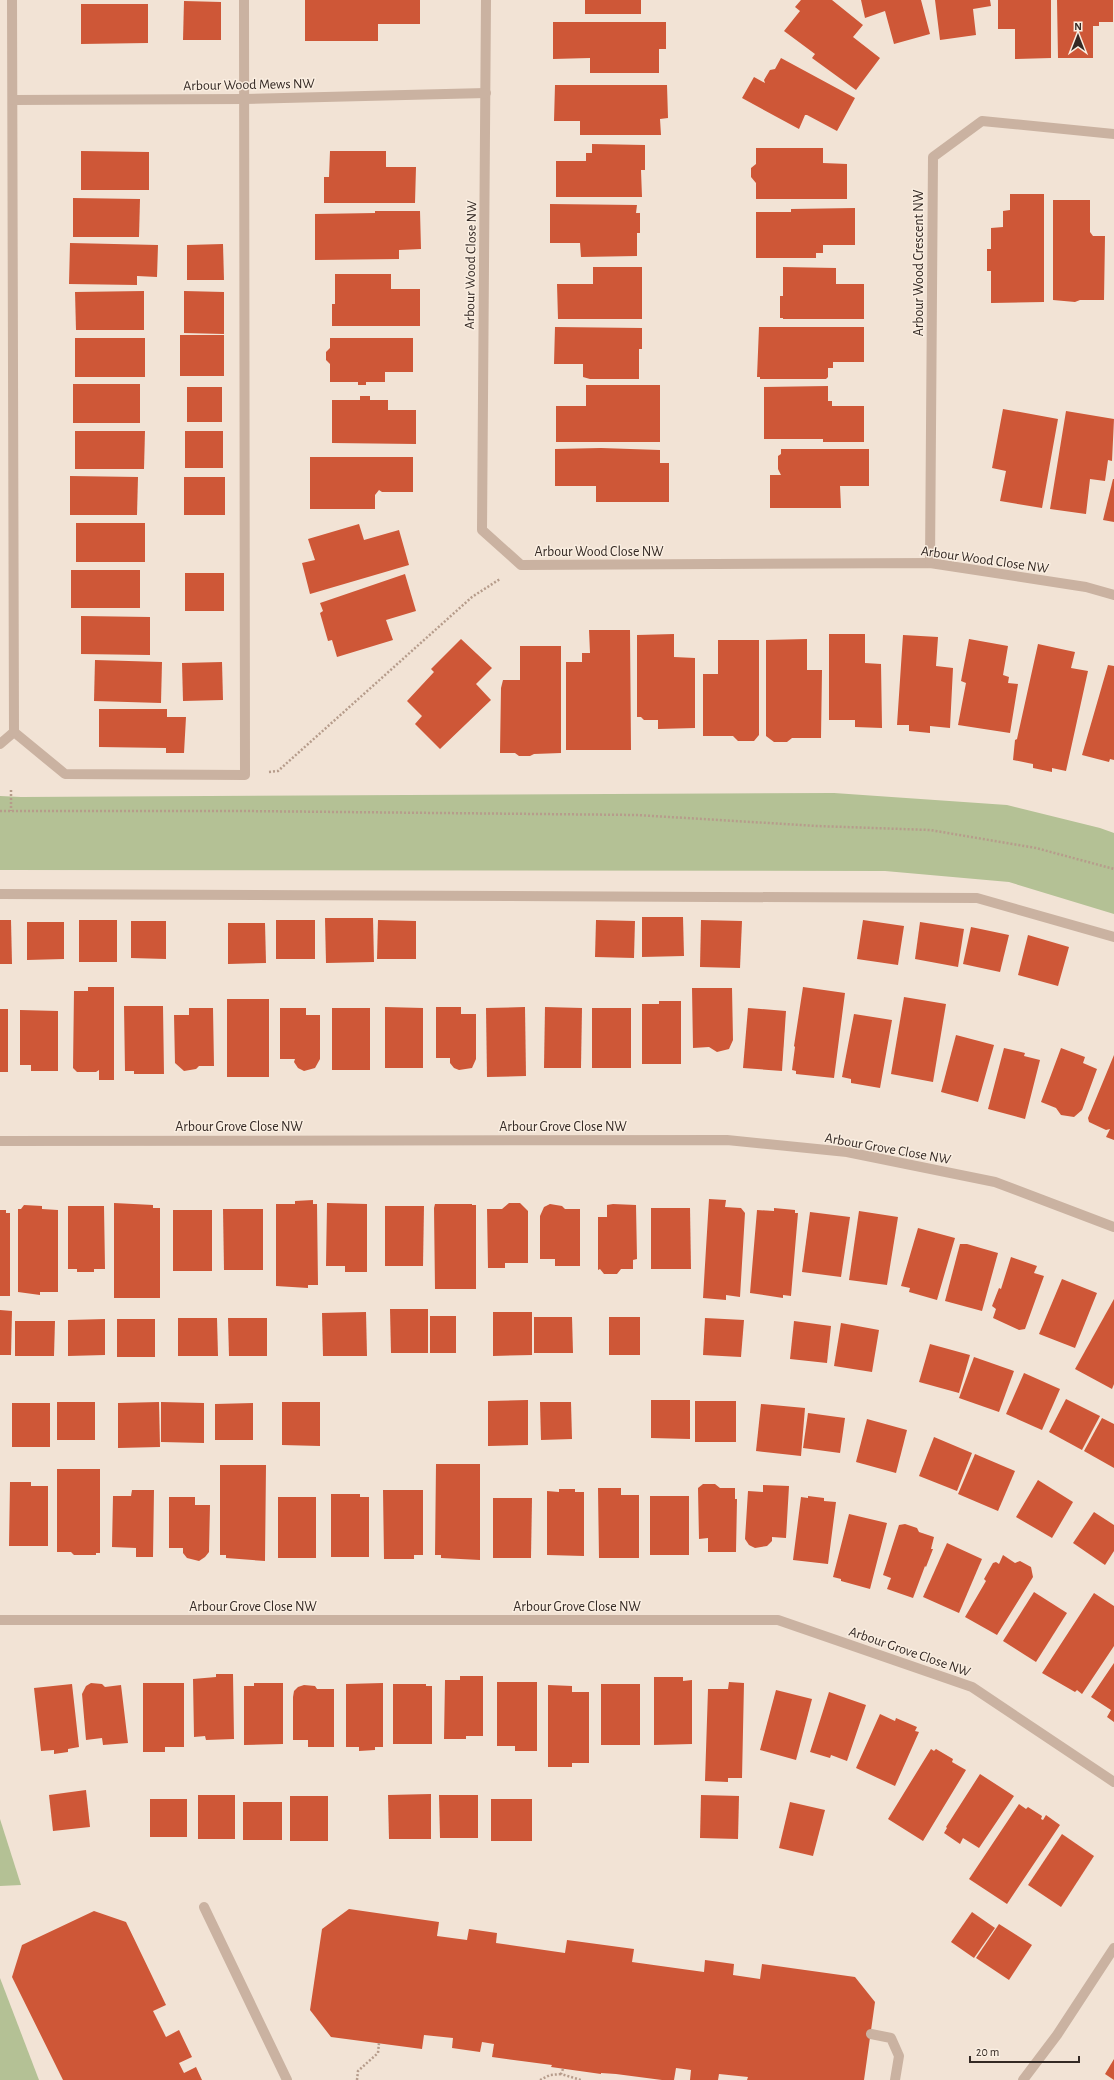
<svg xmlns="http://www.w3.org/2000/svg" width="1114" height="2080" font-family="'Alegreya Sans',sans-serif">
  <rect width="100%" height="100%" fill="#f2e3d5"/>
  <!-- green -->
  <g fill="#b4c195">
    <polygon points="834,793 1007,805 1100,828 1114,833 1114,914 1009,882 885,871 0,870 0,796 21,797"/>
    <polygon points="0,1819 21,1885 0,1886"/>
    <polygon points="0,1978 39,2080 0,2080"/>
  </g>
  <!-- building -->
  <g fill="#ce5737">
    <polygon points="305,0 420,0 420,24 378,24 378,41 305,41"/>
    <rect x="585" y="0" width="56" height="14"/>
    <polygon points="801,0 832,0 863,25 853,37 880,58 856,90 812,58 815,54 784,31 800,11 795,7"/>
    <polygon points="861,0 921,0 930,34 894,44 885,11 865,18"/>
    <polygon points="935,0 990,0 991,6 973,9 976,35 940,40"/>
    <polygon points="998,0 1051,0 1051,58 1015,59 1015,29 998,29"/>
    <polygon points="1057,0 1113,0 1113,22 1099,22 1099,26 1093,26 1093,58 1058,58"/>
    <polygon points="184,1 221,2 221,40 183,40"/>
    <polygon points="81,4 148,4 148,43 81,44"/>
    <polygon points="553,22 666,22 666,49 659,49 659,73 590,73 590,58 553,59"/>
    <polygon points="781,58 855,98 837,131 807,115 805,115 799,129 742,98 754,77 765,83 764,80 770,70 775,69"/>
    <polygon points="555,85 667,85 668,118 660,119 661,135 580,135 580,121 554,121"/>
    <polygon points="592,144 645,145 645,170 641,170 642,197 556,197 556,161 586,161 586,153 592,153"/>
    <polygon points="756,148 823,148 823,163 847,164 847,199 756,199 756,183 751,177 751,168 756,164"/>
    <polygon points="81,151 149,152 149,190 81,190"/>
    <polygon points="330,151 386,151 386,167 416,167 415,203 324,203 324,177 329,177"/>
    <polygon points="1010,194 1044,194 1044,302 991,303 991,271 987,271 987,249 991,249 991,228 1003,227 1003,211 1010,210"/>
    <polygon points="73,198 140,199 139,237 73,237"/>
    <polygon points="1053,200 1090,200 1090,232 1093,236 1105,236 1104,300 1080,300 1075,302 1053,300"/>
    <polygon points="550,204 637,205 636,213 640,213 640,233 637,233 637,256 581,257 580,243 550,243"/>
    <polygon points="855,208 855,245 823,245 823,253 816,253 816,258 756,258 756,212 791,212 791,209"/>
    <polygon points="375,211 420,211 421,249 399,250 399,259 315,260 315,214 375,213"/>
    <polygon points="70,243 158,245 157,277 137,276 137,285 69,284"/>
    <polygon points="223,244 224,280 187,280 187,245"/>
    <polygon points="593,267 642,267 642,319 558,319 557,284 593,284"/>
    <polygon points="783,267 836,268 836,284 864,284 864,319 783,319 783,318 780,318 780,296 783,296"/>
    <polygon points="335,274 391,274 391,289 420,289 420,326 332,326 332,304 335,304"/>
    <polygon points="144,291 144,330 76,330 75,292"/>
    <polygon points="184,291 224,292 224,334 184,333"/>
    <polygon points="555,327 642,328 642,349 639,349 639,379 590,379 583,377 583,364 554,364"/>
    <polygon points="759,327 864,327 864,362 833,362 833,368 828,368 828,377 826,379 760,379 760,377 757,377"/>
    <rect x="180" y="335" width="44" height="41"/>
    <rect x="75" y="338" width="70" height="39"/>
    <polygon points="330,338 413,338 413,372 385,372 385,382 366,382 366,385 358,385 358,382 330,382 330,364 326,360 326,352 330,348"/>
    <rect x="73" y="384" width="67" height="39"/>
    <polygon points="586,385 660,385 660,442 556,442 556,406 586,406"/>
    <polygon points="828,386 828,401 832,401 832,406 864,406 864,442 823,442 823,439 764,439 764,387"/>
    <rect x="187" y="387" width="35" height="35"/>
    <polygon points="360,396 370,396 370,400 388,400 388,410 416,410 416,444 332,443 332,400 360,400"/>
    <polygon points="1003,409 1058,419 1042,508 1000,501 1006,471 992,468"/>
    <polygon points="1066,411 1114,419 1112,461 1108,460 1105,481 1090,479 1086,514 1050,509"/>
    <polygon points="75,431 145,431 144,469 75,469"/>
    <rect x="185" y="431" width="38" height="37"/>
    <polygon points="601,448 660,450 660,463 669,463 669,502 596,502 596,486 555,486 555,449"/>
    <polygon points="781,449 869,449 869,486 840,486 841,508 770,508 770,475 781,475 778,469 778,456 781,454"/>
    <polygon points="310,457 413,457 413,492 382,492 379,490 375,495 375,509 310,509"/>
    <polygon points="70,476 138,477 137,515 70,515"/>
    <rect x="184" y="477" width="41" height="38"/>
    <polygon points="1113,479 1114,479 1114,522 1103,520"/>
    <rect x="76" y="523" width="69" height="39"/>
    <polygon points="359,524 364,540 399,530 409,565 310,594 302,563 315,560 308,539"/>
    <rect x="71" y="570" width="69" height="38"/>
    <rect x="185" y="573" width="39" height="38"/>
    <polygon points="405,574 416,611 386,620 393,640 337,657 332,640 328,641 320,613 323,611 320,603"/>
    <polygon points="81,616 150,617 150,655 81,654"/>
    <polygon points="589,630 630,630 631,750 566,750 566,662 582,662 582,653 590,653"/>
    <polygon points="674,634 674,657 695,658 695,728 658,729 658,720 644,720 641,717 637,717 637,635"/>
    <polygon points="829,634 865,634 865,663 881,664 882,728 855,727 855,720 829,720"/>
    <polygon points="903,635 938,637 936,666 953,668 950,728 930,726 930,733 909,731 909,725 897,725"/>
    <polygon points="461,639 492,668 476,684 491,700 440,749 415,724 422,716 407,701 434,672 431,669"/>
    <polygon points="807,639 807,670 822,670 821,738 792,738 787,742 774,742 766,736 766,640"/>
    <polygon points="969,639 1008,646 1003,675 1009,677 1008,683 1018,684 1010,733 958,725 966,683 961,681"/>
    <polygon points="718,640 759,640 759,735 754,741 738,741 733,736 703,736 703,674 718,674"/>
    <polygon points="1038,644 1075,652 1071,668 1088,671 1066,771 1052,768 1052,772 1033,768 1033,764 1013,760 1015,740 1017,739"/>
    <polygon points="520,646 561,646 561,753 534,754 530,756 519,756 515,753 500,753 501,688 503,680 520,680"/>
    <polygon points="95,660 162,662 161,703 94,701"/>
    <polygon points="222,662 223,700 183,701 182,663"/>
    <polygon points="1108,665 1114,666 1114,760 1110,759 1109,762 1082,755"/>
    <polygon points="99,709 167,709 167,717 186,717 184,753 166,753 166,748 99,747"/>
    <polygon points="642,917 683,917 684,956 642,957"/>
    <polygon points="325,918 373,918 374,962 326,963"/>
    <polygon points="0,920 11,920 12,964 0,964"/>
    <rect x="79" y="920" width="38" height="42"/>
    <rect x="276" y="920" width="39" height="39"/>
    <polygon points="378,920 416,921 416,959 377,959"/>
    <polygon points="596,920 635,921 634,958 595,957"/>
    <polygon points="701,920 742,921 740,968 700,967"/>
    <polygon points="863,920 904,926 898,965 857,959"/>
    <polygon points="131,921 166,921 166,959 131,958"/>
    <polygon points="27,922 64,922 64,959 27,960"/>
    <polygon points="920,922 964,929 958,967 915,959"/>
    <polygon points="228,923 265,923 266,963 228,964"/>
    <polygon points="971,927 1009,935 1000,972 963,964"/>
    <polygon points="1028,935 1069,947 1058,986 1018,975"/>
    <polygon points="88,987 114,987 114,1080 99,1080 99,1070 96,1072 77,1072 73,1068 74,991 88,991"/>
    <polygon points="803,987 845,993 834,1078 796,1074 796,1071 792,1070 795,1047 794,1046"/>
    <polygon points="692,988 732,988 733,1040 729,1049 717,1052 709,1047 693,1048"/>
    <polygon points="904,997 946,1004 933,1082 891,1074"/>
    <rect x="227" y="999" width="42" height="78"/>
    <polygon points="659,1001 681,1001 681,1064 642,1064 642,1004 659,1004"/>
    <polygon points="124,1006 163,1006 164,1074 134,1074 134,1071 125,1071"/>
    <polygon points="385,1007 423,1008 423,1068 385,1068"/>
    <polygon points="436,1007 461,1007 461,1014 476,1014 476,1059 472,1068 459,1070 454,1068 450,1063 450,1058 436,1058"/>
    <polygon points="525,1007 526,1076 487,1077 486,1008"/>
    <polygon points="545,1007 582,1008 581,1068 544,1068"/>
    <polygon points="189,1008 213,1008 214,1066 199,1066 196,1069 184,1071 175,1063 174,1015 189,1015"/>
    <polygon points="280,1008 306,1008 306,1015 320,1015 320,1059 315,1068 304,1071 298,1068 294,1062 295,1059 280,1059"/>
    <rect x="332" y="1008" width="38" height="62"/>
    <rect x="592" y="1008" width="39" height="60"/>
    <polygon points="748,1008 786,1011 782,1071 743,1068"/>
    <rect x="0" y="1009" width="8" height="63"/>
    <polygon points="20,1010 58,1011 58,1071 31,1071 31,1065 20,1065"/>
    <polygon points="854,1014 892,1020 880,1088 851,1083 851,1079 842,1077"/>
    <polygon points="956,1035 994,1045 978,1102 941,1092"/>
    <polygon points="1004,1048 1025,1053 1024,1056 1040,1060 1025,1119 988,1109"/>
    <polygon points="1061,1048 1085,1057 1083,1063 1097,1069 1082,1110 1074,1117 1061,1115 1056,1108 1041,1102"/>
    <polygon points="1114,1055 1114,1140 1106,1137 1110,1129 1106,1130 1089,1122 1088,1118"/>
    <polygon points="709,1199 726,1200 725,1207 741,1208 745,1213 740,1297 726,1295 726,1300 703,1298"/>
    <polygon points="313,1200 313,1204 317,1204 318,1285 308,1285 308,1288 276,1286 276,1204 295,1204 295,1201"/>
    <polygon points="114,1203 153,1205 153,1208 160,1208 160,1298 114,1298"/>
    <polygon points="327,1203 367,1204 367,1272 345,1272 345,1266 326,1266"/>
    <polygon points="509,1203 520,1203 528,1211 528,1263 505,1263 505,1268 488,1268 487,1209 502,1209"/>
    <polygon points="435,1204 472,1204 472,1205 476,1205 476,1289 435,1289 434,1208"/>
    <polygon points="550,1204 562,1206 565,1209 580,1209 580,1266 555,1266 555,1259 540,1259 540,1216 544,1207"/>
    <polygon points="613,1204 636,1205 637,1259 633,1260 633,1269 621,1269 617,1274 604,1274 600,1269 598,1270 598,1217 607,1217 607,1205"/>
    <polygon points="24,1205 42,1206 42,1209 58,1210 58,1292 40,1292 40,1295 18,1292 18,1209 21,1209"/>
    <polygon points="68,1206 104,1206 105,1269 94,1269 94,1272 77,1272 77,1269 68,1269"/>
    <polygon points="385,1206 424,1206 423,1266 385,1266"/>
    <polygon points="651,1208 690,1208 691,1269 651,1269"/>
    <polygon points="774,1208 795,1210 795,1213 798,1213 791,1296 783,1295 783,1298 750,1293 757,1210 774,1211"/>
    <polygon points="223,1209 263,1209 263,1270 224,1270"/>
    <polygon points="0,1210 6,1210 6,1213 10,1213 10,1296 0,1296"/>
    <rect x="173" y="1210" width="39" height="61"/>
    <polygon points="859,1211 898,1217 887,1285 849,1280"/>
    <polygon points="810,1212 850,1217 841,1277 802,1272"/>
    <polygon points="918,1228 955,1238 937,1300 909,1292 910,1288 901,1286"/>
    <polygon points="960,1244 967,1244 998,1253 982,1311 945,1301"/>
    <polygon points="1011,1257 1037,1266 1034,1273 1044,1276 1025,1329 1019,1330 993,1318 996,1309 992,1306 999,1288 1001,1289"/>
    <polygon points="1062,1279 1097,1293 1075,1348 1039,1334"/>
    <polygon points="1114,1299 1114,1384 1112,1389 1075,1369"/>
    <polygon points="390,1309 428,1309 428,1353 391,1353"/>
    <polygon points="0,1310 12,1311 11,1355 0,1355"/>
    <polygon points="366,1312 367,1356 323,1356 322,1313"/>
    <polygon points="493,1312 532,1312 532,1355 493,1356"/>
    <rect x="430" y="1316" width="26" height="37"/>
    <polygon points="534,1317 572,1317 573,1353 534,1353"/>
    <rect x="609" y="1317" width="31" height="38"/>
    <polygon points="178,1318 217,1318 218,1356 178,1356"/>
    <polygon points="228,1318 267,1318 267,1356 229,1356"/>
    <polygon points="705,1318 744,1320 741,1357 703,1355"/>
    <polygon points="105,1319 105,1355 68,1356 68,1320"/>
    <rect x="117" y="1319" width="38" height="38"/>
    <polygon points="15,1321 55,1321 54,1356 15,1356"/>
    <polygon points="794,1321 831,1326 827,1363 790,1359"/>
    <polygon points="841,1323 879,1330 872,1372 834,1366"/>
    <polygon points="930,1344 970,1355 959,1393 919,1382"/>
    <polygon points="974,1357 1014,1371 999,1412 959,1398"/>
    <polygon points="1024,1373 1060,1389 1042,1430 1006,1414"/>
    <polygon points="1066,1399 1100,1416 1082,1450 1049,1432"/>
    <polygon points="528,1400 528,1445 488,1446 488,1401"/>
    <polygon points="651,1400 690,1400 690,1439 651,1438"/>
    <rect x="695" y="1401" width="41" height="41"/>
    <rect x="57" y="1402" width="38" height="38"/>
    <polygon points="159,1402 160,1447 118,1448 118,1403"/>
    <polygon points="161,1402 204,1403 204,1443 161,1442"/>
    <polygon points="282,1402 320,1402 320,1446 282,1445"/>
    <polygon points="540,1402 571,1402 572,1439 541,1440"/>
    <rect x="12" y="1403" width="38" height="44"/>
    <polygon points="253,1403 253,1440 215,1440 215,1404"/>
    <polygon points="761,1404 805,1408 801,1456 756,1451"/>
    <polygon points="808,1413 845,1418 840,1453 803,1448"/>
    <polygon points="1102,1418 1114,1424 1114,1468 1084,1451"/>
    <polygon points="867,1419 907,1430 896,1473 856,1462"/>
    <polygon points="934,1437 972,1453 957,1491 919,1476"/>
    <polygon points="975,1454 1015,1471 998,1511 958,1494"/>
    <polygon points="436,1464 480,1464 480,1560 441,1558 441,1555 435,1555"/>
    <polygon points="220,1465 266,1465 265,1561 226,1558 226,1555 220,1555"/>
    <polygon points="57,1469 100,1469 100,1553 96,1553 96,1555 74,1555 71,1552 57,1552"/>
    <polygon points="1038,1480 1073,1502 1052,1538 1016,1517"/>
    <polygon points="10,1482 31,1482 31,1486 48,1486 48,1546 9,1546"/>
    <polygon points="703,1484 715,1484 720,1488 735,1488 735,1499 737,1499 736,1552 708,1552 708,1538 699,1539 698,1488"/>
    <polygon points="763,1485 789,1486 786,1538 772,1537 772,1541 767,1546 755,1548 749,1545 745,1539 748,1491 763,1492"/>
    <polygon points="598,1488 621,1488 621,1495 639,1495 639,1558 599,1558"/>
    <polygon points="559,1489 575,1489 575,1492 584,1492 584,1556 547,1555 547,1491 559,1492"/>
    <polygon points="132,1490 154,1490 153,1557 136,1557 136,1548 112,1547 113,1496 131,1496"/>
    <polygon points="383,1490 423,1490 423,1555 414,1555 414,1559 384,1559"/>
    <polygon points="331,1494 360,1494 360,1497 369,1497 369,1557 331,1557"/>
    <rect x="650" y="1496" width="39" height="59"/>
    <polygon points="808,1496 824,1498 824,1501 836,1502 828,1564 793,1560 801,1497 808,1498"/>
    <polygon points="169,1497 195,1497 195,1505 210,1505 209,1552 205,1557 199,1561 187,1558 183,1553 183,1548 169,1548"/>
    <rect x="278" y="1497" width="38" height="61"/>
    <polygon points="493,1498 532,1498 531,1558 493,1558"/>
    <polygon points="1094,1512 1114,1525 1114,1551 1105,1565 1073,1543"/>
    <polygon points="849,1514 887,1523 870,1589 841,1581 841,1579 833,1577"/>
    <polygon points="905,1524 917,1528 919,1532 934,1537 931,1549 933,1549 926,1567 925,1566 913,1598 887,1589 891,1578 883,1575 899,1525"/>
    <polygon points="947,1543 982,1559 959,1613 923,1597"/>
    <polygon points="1003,1555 1015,1563 1020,1561 1031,1567 1033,1577 997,1635 965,1617 986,1581 984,1579 993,1563 996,1562 999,1564"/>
    <polygon points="1034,1592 1067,1613 1036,1662 1003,1641"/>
    <polygon points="1094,1593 1114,1606 1114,1646 1082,1694 1077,1690 1075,1692 1042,1673"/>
    <polygon points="1114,1663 1114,1722 1107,1717 1111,1710 1091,1697"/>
    <polygon points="216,1674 233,1674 234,1739 206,1740 205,1736 194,1737 193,1679 216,1677"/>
    <polygon points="460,1676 483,1676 483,1736 466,1736 466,1739 444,1739 445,1680 460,1680"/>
    <polygon points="654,1677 683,1677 683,1681 692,1680 692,1744 654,1745"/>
    <polygon points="497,1682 537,1682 537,1751 515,1751 515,1746 497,1746"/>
    <polygon points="729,1682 744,1683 742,1778 728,1778 728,1782 705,1781 708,1689 728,1689"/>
    <polygon points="91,1683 102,1684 105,1687 121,1685 128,1743 103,1745 102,1738 86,1740 82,1694 86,1686"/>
    <polygon points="143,1683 184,1683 184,1747 165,1747 165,1752 143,1752"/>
    <polygon points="254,1683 283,1683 283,1744 244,1745 244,1686 254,1686"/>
    <polygon points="383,1683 383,1747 375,1747 375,1750 359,1751 359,1747 346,1747 346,1684"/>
    <polygon points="72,1684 79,1747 68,1749 68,1752 54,1754 54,1750 41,1751 34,1688"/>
    <polygon points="393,1684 426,1684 426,1686 432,1686 432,1744 393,1744"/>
    <rect x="601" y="1684" width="39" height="61"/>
    <polygon points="304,1685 315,1686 317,1689 334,1689 334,1747 308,1747 308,1740 293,1740 293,1697 294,1691 298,1687"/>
    <polygon points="548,1685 572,1686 572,1692 589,1692 589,1763 572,1763 572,1767 548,1767"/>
    <polygon points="776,1690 812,1699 796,1760 760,1750"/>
    <polygon points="829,1692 866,1705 847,1761 831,1755 830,1758 810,1752"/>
    <polygon points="880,1714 895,1721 896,1718 917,1727 915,1731 919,1732 895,1786 856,1768"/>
    <polygon points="931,1749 934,1751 936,1749 953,1759 952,1762 966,1770 923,1841 888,1819"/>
    <polygon points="980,1774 1014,1796 979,1848 963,1838 960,1844 944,1833 947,1828 946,1827"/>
    <polygon points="86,1790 90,1827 53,1831 49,1795"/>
    <polygon points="431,1794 431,1839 389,1839 388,1795"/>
    <rect x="198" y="1795" width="37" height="44"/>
    <polygon points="439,1795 478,1795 478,1838 440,1838"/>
    <polygon points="701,1795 739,1796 738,1839 700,1838"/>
    <rect x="290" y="1796" width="38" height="45"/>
    <rect x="150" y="1799" width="37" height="38"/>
    <rect x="491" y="1799" width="41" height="42"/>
    <rect x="243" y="1802" width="39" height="38"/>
    <polygon points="790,1802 825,1810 813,1856 779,1848"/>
    <polygon points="1019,1804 1026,1809 1028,1807 1042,1816 1041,1819 1043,1820 1046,1815 1060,1825 1007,1904 969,1879"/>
    <polygon points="1062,1834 1094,1856 1061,1907 1028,1885"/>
    <polygon points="349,1909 439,1922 437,1936 467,1940 469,1929 497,1933 496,1943 565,1953 567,1940 634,1949 632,1962 704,1972 705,1960 734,1964 733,1975 760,1979 762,1964 855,1977 875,2002 864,2080 747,2080 748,2077 719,2074 718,2080 690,2080 691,2070 676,2068 674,2080 662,2080 616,2074 601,2073 601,2074 551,2067 552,2065 492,2057 494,2044 482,2042 480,2052 452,2048 453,2038 424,2035 422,2049 331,2037 310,2010 322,1929"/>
    <polygon points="94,1911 126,1922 166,2005 153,2011 166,2037 179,2030 192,2057 179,2063 184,2073 196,2067 202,2080 63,2080 12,1977 22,1945"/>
    <polygon points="972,1912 995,1928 974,1958 951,1942"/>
    <polygon points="999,1924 1032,1945 1009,1980 976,1958"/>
    <polygon points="1114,2059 1114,2080 1105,2074"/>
  </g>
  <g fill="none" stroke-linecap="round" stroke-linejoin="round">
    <!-- path -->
    <g stroke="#b69c8b" stroke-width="2.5" stroke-dasharray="2 2" stroke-linecap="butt">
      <polyline points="269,772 278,771 472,597 500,579"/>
      <polyline points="11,790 11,811"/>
      <polyline points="0,811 243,811 637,815 817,826 930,830 1036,848 1114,869"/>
      <polyline points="563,2069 561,2074 581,2080"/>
      <polyline points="357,2080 358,2071 378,2053 379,2043"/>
      <polyline points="540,2080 550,2075 561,2074"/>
    </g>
    <!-- lane -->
    <g stroke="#cab2a1" stroke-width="10">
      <polyline points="0,744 14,732 65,774 245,775 244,0"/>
      <polyline points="0,894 977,898 1114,937"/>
      <polyline points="204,1907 287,2080"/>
      <polyline points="871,2034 891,2038 899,2056 895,2080"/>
    </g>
    <!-- street -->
    <g stroke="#cab2a1" stroke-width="10">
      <polyline points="12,0 14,732"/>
      <polyline points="486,0 482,530 521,565 930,563 1086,587 1114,595"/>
      <polyline points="13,100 244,99 486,93"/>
      <polyline points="930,563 933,157 982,121 1114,134"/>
      <polyline points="0,1141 727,1140 847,1152 995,1182 1114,1227"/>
      <polyline points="0,1620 778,1620 972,1687 1114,1782"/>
      <polyline points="1023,2080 1057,2035 1114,1948"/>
    </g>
  </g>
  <g text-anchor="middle" stroke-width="3" stroke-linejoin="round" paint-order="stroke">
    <!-- street labels -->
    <g font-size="14" fill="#342924" stroke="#faeee1">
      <text transform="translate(249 84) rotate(-1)" y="5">Arbour Wood Mews NW</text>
      <text transform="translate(918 263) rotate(-90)" y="5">Arbour Wood Crescent NW</text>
      <text transform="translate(470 265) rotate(-89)" y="5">Arbour Wood Close NW</text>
      <text x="599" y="556">Arbour Wood Close NW</text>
      <text transform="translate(985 559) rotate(8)" y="5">Arbour Wood Close NW</text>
      <text x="239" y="1131">Arbour Grove Close NW</text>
      <text x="563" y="1131">Arbour Grove Close NW</text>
      <text transform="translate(888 1148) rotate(10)" y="5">Arbour Grove Close NW</text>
      <text x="253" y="1611">Arbour Grove Close NW</text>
      <text x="577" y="1611">Arbour Grove Close NW</text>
      <text transform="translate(910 1651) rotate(19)" y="5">Arbour Grove Close NW</text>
    </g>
  </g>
  <!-- north arrow -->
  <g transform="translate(1078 36)" stroke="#faeee1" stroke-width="3" paint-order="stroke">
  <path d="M0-3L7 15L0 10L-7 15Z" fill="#342924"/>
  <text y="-6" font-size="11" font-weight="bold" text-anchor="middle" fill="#342924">N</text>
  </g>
  <!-- scale -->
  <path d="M970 2056v6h109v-6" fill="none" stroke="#342924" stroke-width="2"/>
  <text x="976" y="2056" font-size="12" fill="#342924" stroke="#faeee1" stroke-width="3" paint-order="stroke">20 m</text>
</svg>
